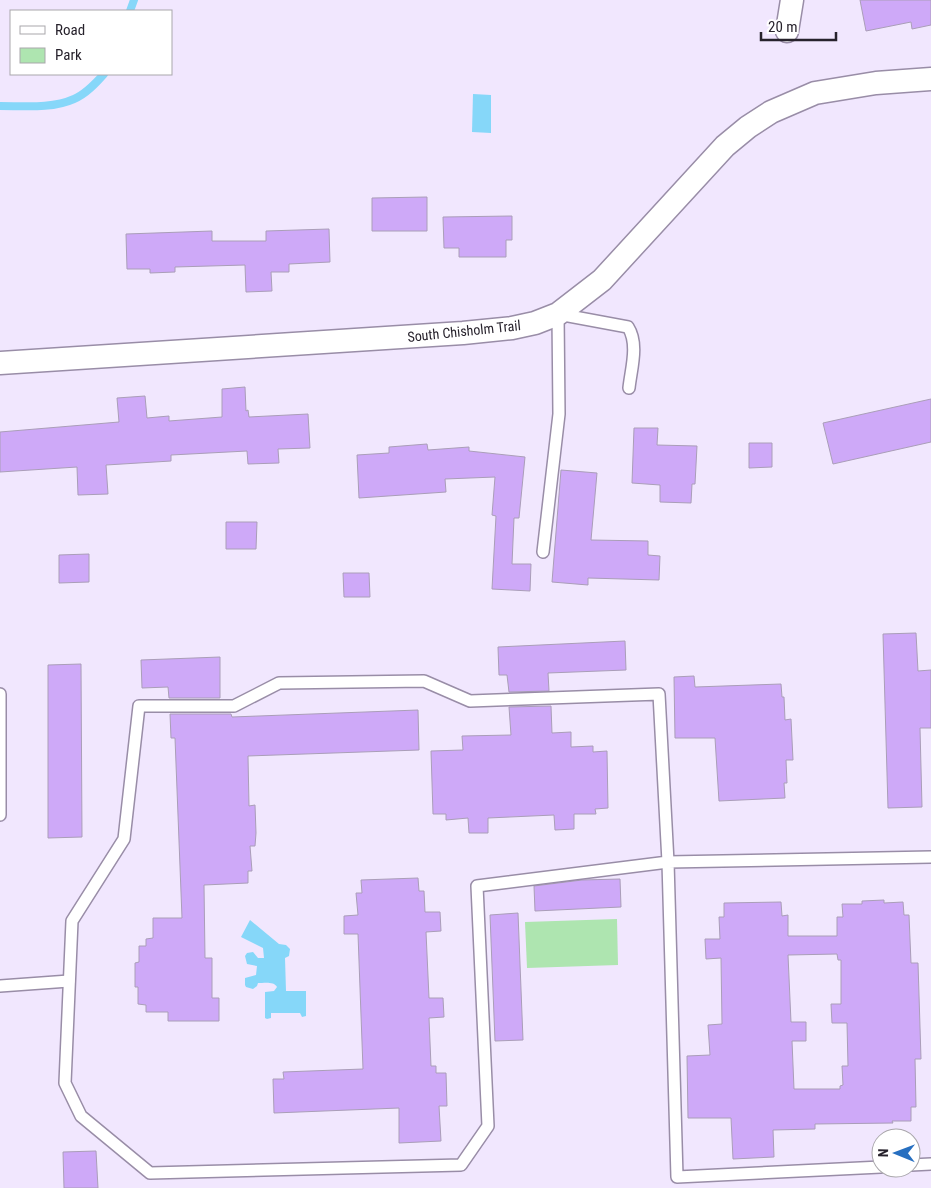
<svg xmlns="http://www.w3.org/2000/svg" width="931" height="1188" font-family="'Roboto Condensed',sans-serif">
  <rect width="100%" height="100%" fill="#f1e7fe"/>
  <!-- green -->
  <polygon fill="#aee5b0" points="617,919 618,965 527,968 525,922"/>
  <!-- water -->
  <g fill="#86d7f9">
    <polygon points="473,94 491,95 491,133 472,132"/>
    <path d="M250,920L279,944L286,945L290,949L289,956L285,958L286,991H306V1016L302,1017L300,1013H271V1018L267,1019L265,1018V992L274,991L277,987C274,981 264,983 258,983L257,986L253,989L246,987L245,985V978L256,975L257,966L247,964L245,956L247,953L253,952L258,958H264L263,948L241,937Z"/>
  </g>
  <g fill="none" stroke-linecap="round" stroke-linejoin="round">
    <!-- stream -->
    <g stroke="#86d7f9" stroke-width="8">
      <polyline points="130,11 134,0"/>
      <path d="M0,106C24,106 52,109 74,99C86,94 96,83 104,74"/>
    </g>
  </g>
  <!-- building -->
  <g fill="#cea9f8" stroke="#aa9eb8" fill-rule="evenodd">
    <polygon points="860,0 931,0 931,25 912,29 911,22 866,31"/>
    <polygon points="427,197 427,231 372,231 372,198"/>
    <polygon points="512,216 512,240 506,240 506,257 459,257 459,248 444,248 443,217"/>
    <polygon points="329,229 330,262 289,264 289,272 271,272 272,291 246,292 245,265 175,267 175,272 150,273 150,269 127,269 126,234 212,231 212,241 266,241 266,231"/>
    <polygon points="245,387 246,411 248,410 249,417 308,414 310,448 278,449 279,463 248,464 247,451 171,455 171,461 106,465 108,494 78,495 77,467 0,472 0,432 119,422 117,398 145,396 147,418 169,416 169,421 222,417 222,389"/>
    <polygon points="931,399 931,442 833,464 823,423"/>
    <polygon points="634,428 658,428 657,445 697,446 695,484 692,484 691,503 660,502 660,485 632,483"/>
    <polygon points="749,443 772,443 772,467 749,468"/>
    <polygon points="427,444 428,450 469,447 469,451 525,457 519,518 514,518 512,564 531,564 530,591 492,589 496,516 492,515 495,477 445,479 446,492 359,498 357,455 389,453 389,447"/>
    <polygon points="561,470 597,473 591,540 648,541 648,555 660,556 659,580 588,578 588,585 552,582"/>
    <polygon points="226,522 257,522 256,549 226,549"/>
    <polygon points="89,554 89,582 59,583 59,555"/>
    <polygon points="343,573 369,573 370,597 344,597"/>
    <polygon points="916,633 918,671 931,670 931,728 920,728 922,807 888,808 883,634"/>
    <polygon points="625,641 626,670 548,673 549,691 509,692 507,675 499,675 498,647"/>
    <polygon points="220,657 220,698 169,698 168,687 142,688 141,660"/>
    <polygon points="81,664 82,837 48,838 48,665"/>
    <polygon points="694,676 695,687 781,684 782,697 784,697 785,720 791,719 793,760 786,760 787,783 784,783 785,798 719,801 715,738 675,738 674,677"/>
    <polygon points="551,706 552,733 571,732 571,747 593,746 593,752 607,751 608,808 595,809 596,814 574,814 574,829 555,830 554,815 488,818 488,833 469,833 468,818 446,820 446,814 433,814 431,751 463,750 462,736 511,735 509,707"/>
    <polygon points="418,710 419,750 248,756 249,806 255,805 256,833 255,846 250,846 252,871 248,871 248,883 204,885 205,958 212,958 212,998 219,998 219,1021 168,1021 168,1012 146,1012 146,1005 138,1004 138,987 135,987 135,963 139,962 139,946 146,946 146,939 153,938 153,918 182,918 175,738 171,738 170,714 231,714 232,717"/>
    <polygon points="418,878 419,891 424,891 425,912 440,912 441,931 426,932 429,998 443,998 444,1017 429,1018 431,1066 436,1066 436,1073 446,1073 447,1106 439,1106 441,1141 399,1143 399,1108 274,1113 273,1079 284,1079 283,1072 363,1069 358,934 344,934 344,916 358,915 356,893 362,893 361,880"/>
    <polygon points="620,879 621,907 535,911 534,886 582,880"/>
    <path d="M884,900V903L903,902L904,915H909L911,963H918L921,1059H915L916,1107H911V1121H892L893,1123L815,1124V1129L773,1130L774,1157L733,1159L731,1118H688L687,1056L710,1055L708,1025L722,1024L721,958L706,959L705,939H720L719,917H724V903L781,902L782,916L788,915V936H837V917H843L842,904H862V901ZM837,954L838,960H841V1004H831L832,1023H847L848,1066H842L843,1085L840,1086V1089H794L792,1041H806V1022H791L788,955Z"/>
    <polygon points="518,913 523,1040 495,1041 490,915"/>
    <polygon points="96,1151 98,1188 64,1188 63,1152"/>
  </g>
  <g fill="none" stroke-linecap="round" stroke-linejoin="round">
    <!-- service casing -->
    <g stroke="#998da7" stroke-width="14">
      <g id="service">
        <path d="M543,552L559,414L558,314L628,327C639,344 631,369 629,388"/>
        <polygon points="424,681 470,701 659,694 668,862 477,886 488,1126 461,1165 150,1173 81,1116 65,1083 72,921 124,839 139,706 234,706 279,683"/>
        <polyline points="0,694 0,815"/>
        <polyline points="0,986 69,981"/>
        <polyline points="911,1165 931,1164"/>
        <polyline points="881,1167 677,1177 668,862 931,857"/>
      </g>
    </g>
    <!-- minor casing -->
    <g stroke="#998da7" stroke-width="25">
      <g id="minor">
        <polyline points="787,31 792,0"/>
        <polyline points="0,363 463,333 512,328 535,323 558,314 602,280 725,146 748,127 771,112 815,93 876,83 931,79"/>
      </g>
    </g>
    <!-- service -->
    <use href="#service" stroke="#fff" stroke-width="11"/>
    <!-- minor -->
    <use href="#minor" stroke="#fff" stroke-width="22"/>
  </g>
  <g text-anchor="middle" stroke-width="4.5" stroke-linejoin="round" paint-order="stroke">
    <!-- street labels -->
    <g font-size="14" fill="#27222c" stroke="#fff">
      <text transform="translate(464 331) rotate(-6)" y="5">South Chisholm Trail</text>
    </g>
  </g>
  <!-- legend -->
  <rect x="10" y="10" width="162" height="65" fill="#ffffff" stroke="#a9a7ab"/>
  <rect x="20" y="26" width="25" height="8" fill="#ffffff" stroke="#a9a7ab"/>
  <text x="55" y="35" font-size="15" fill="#27222c">Road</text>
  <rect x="20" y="48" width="25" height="15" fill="#aee5b0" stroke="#a9a7ab"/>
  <text x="55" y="60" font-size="15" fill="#27222c">Park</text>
  <!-- north arrow -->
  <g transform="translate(896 1153) rotate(271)"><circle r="24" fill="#ffffff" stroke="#a9a7ab"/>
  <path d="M0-4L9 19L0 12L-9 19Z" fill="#276fc0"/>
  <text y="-8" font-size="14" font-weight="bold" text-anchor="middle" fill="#27222c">N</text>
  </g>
  <!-- scale -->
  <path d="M761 32v8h75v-8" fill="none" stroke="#27222c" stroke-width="2.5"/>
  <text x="768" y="32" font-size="15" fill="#27222c" stroke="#ffffff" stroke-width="4" paint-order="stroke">20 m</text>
</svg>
